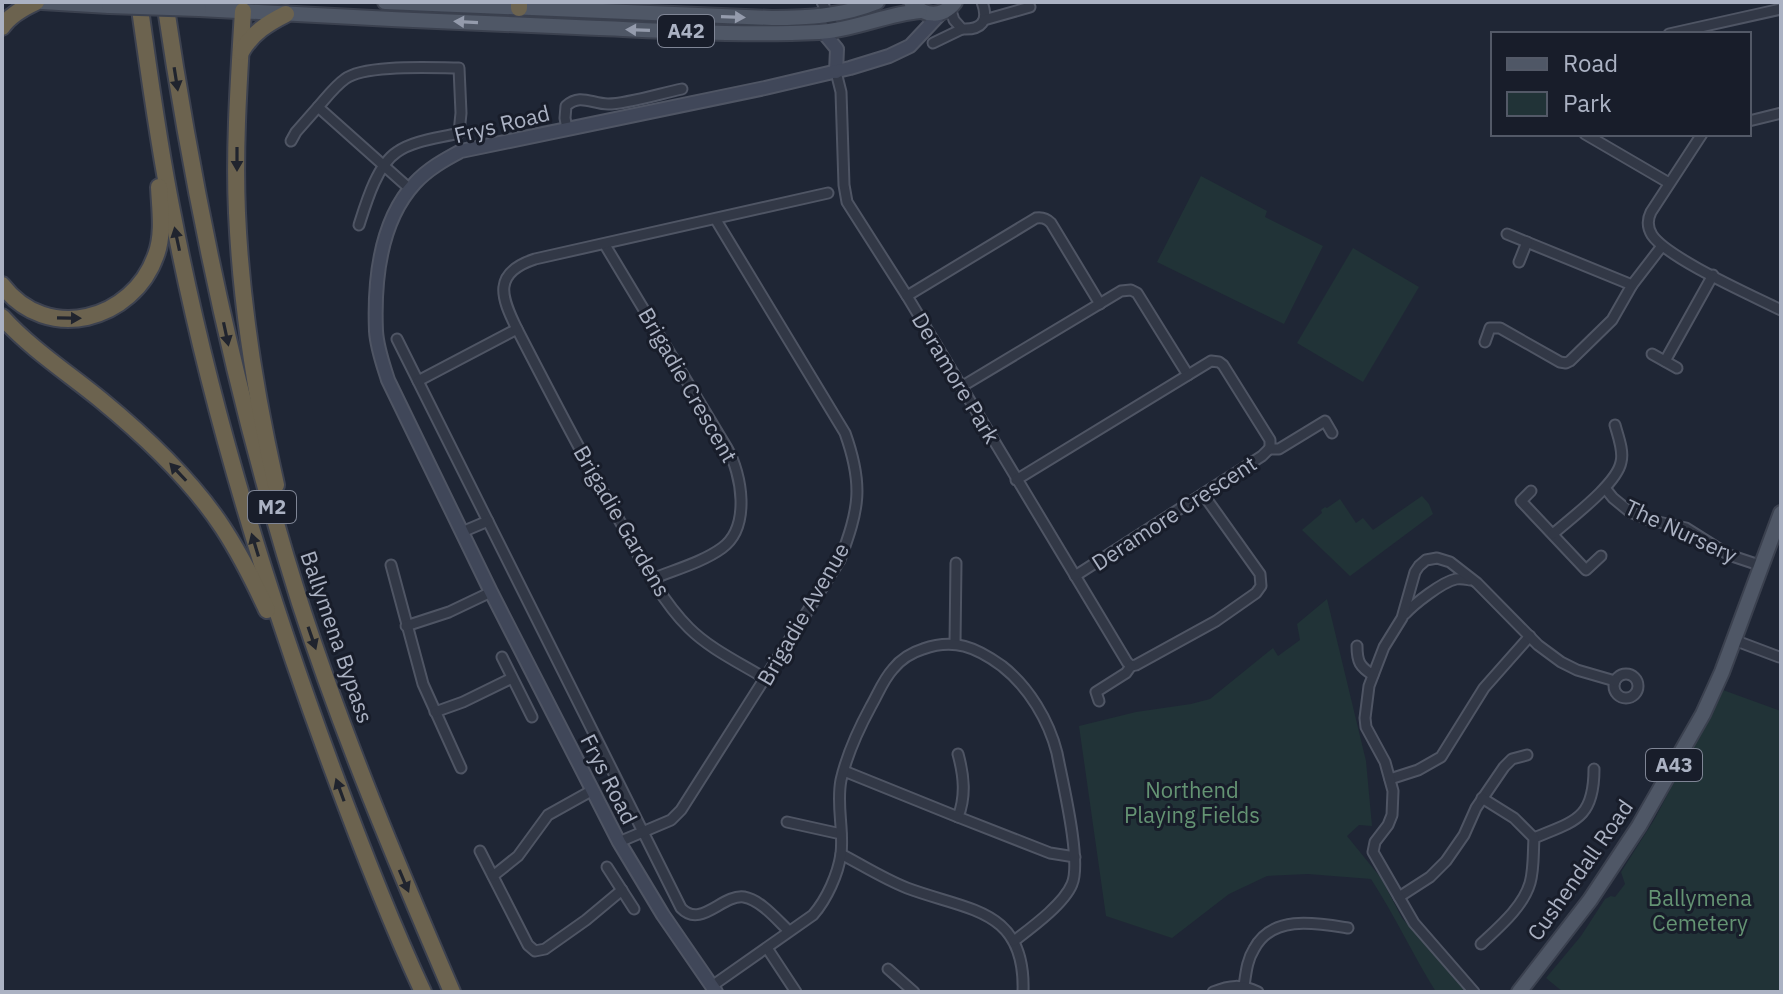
<svg xmlns="http://www.w3.org/2000/svg" width="1783" height="994" font-family="'IBM Plex Sans',sans-serif">
  <rect width="100%" height="100%" fill="#1f2635"/>
  <!-- green -->
  <g fill="#213337">
    <polygon points="1201,176 1267,211 1265,217 1323,246 1284,324 1157,262"/>
    <polygon points="1353,248 1419,287 1363,382 1297,343"/>
    <polygon points="1422,496 1429,504 1433,514 1350,576 1302,530 1322,513 1321,510 1325,507 1327,508 1340,499 1356,523 1363,518 1373,530"/>
    <path d="M1327,599L1366,761L1372,826L1359,825L1347,836L1381,878L1402,918L1466,992H1436C1413,955 1395,916 1371,879L1308,874L1267,876L1229,894L1172,938L1106,916L1079,726L1136,712L1191,704L1210,699L1273,648L1278,656L1300,640L1297,624Z"/>
    <polygon points="1723,690 1781,711 1781,992 1563,992 1546,978 1581,936 1605,899 1611,896 1615,897 1625,884 1621,872 1654,820"/>
  </g>
  <g fill="none" stroke-linecap="round" stroke-linejoin="round">
    <!-- street casing -->
    <g stroke="#4f5564" stroke-width="13">
      <g id="street">
        <polyline points="822,2 835,30"/>
        <path d="M950,8L954,20L962,29C982,30 989,21 982,2"/>
        <polyline points="984,20 1030,7"/>
        <polyline points="1669,34 1781,9"/>
        <polyline points="933,43 962,29"/>
        <polyline points="836,72 841,92 844,185 847,202 907,296 1127,662 1131,666"/>
        <path d="M318,107C326,98 335,86 345,79C364,64 434,68 459,68L461,113L459,133C440,138 414,140 397,152C377,165 366,203 359,225"/>
        <polyline points="1749,121 1781,113"/>
        <path d="M567,129L565,118L566,106C580,93 592,104 608,104C627,104 662,93 682,89"/>
        <polyline points="1585,134 1669,183"/>
        <path d="M1702,134L1651,212C1647,220 1647,227 1652,235C1667,258 1753,296 1781,310"/>
        <polyline points="291,141 296,132 318,107 410,189"/>
        <polyline points="1507,234 1632,285"/>
        <path d="M605,245L727,448C742,474 751,527 722,548C703,562 674,570 652,579"/>
        <polyline points="1519,262 1527,242"/>
        <path d="M907,296L1036,218C1042,217 1046,218 1051,223L1100,304"/>
        <path d="M397,339L681,908C701,929 722,894 744,897C761,900 777,920 789,931"/>
        <polyline points="1485,342 1490,328 1500,328 1560,362 1566,363 1570,361 1612,320 1632,285 1662,246"/>
        <polyline points="1652,354 1677,368"/>
        <polyline points="1665,361 1713,275"/>
        <polyline points="418,381 517,329"/>
        <polyline points="961,387 1121,291 1131,290 1137,293 1188,375"/>
        <polyline points="1269,449 1279,449 1325,421 1332,433"/>
        <polyline points="1016,480 1211,361 1219,362 1223,365 1270,440 1270,448 1262,456 1075,576"/>
        <polyline points="1605,488 1613,498 1630,512 1649,520 1686,528 1729,555 1762,566"/>
        <polyline points="1531,491 1521,501 1586,570 1601,556"/>
        <polyline points="462,532 488,521"/>
        <path d="M1553,534C1571,518 1617,484 1621,462C1624,451 1618,436 1615,425"/>
        <polyline points="391,565 423,684 461,768"/>
        <path d="M1405,614C1414,604 1442,582 1456,579C1461,578 1465,579 1470,580"/>
        <polyline points="406,626 449,612 491,592"/>
        <polyline points="1734,640 1779,657"/>
        <polyline points="955,643 956,563"/>
        <path d="M1357,646C1357,662 1360,667 1373,675"/>
        <polyline points="502,657 532,717"/>
        <polyline points="1131,666 1136,665 1216,621 1256,593 1261,586 1260,574 1203,494"/>
        <circle cx="1626" cy="686" r="12"/>
        <path d="M766,679C740,663 710,649 689,628C660,599 641,560 622,525C585,461 551,395 517,329C501,297 492,273 535,259L828,193"/>
        <polyline points="1099,701 1096,692 1126,673 1131,666"/>
        <polyline points="435,712 463,702 512,678"/>
        <path d="M958,754C964,776 966,796 958,817L1050,853L1075,857"/>
        <polyline points="844,771 958,817"/>
        <polyline points="1390,779 1418,770 1441,757 1484,688 1530,636"/>
        <polyline points="787,822 841,834"/>
        <path d="M1534,838C1575,821 1594,819 1594,769"/>
        <path d="M619,842L671,820L681,810L840,560C859,509 864,486 845,433L716,220"/>
        <polyline points="480,851 528,945 535,951 545,949 586,920 622,890"/>
        <path d="M841,854C862,865 884,879 907,888C968,911 1026,908 1023,992"/>
        <polyline points="607,867 634,909"/>
        <polyline points="493,876 518,856 548,815 591,791"/>
        <polyline points="1399,897 1430,877 1446,861 1464,835 1476,808 1504,767 1512,759 1527,755"/>
        <path d="M1481,944C1499,927 1523,907 1530,883C1534,869 1533,853 1534,838L1514,818L1482,798"/>
        <polyline points="767,948 796,992"/>
        <polyline points="888,969 914,992"/>
        <path d="M712,986L813,915C827,899 838,874 841,854C844,829 836,805 841,780C847,754 858,730 871,706C878,694 883,680 893,669C901,659 910,653 923,649C954,638 976,647 1002,666C1029,687 1049,721 1057,753C1062,780 1082,861 1072,884C1064,904 1031,928 1014,941"/>
        <path d="M1244,986C1246,973 1247,960 1254,949C1272,914 1317,923 1348,928"/>
        <path d="M1213,992C1230,985 1241,984 1258,992"/>
        <polyline points="1474,992 1414,923 1373,852 1375,842 1388,825 1392,815 1393,791 1385,762 1366,727 1365,718 1369,686 1384,647 1402,618 1415,572 1419,566 1426,560 1437,558 1450,562 1477,583 1538,645 1561,662 1577,670 1615,681"/>
      </g>
    </g>
    <!-- secondary casing -->
    <g stroke="#4f5564" stroke-width="16">
      <g id="secondary">
        <polyline points="823,32 837,49 836,72"/>
        <path d="M716,992L663,915L619,842L491,592L388,380C383,364 377,348 376,331C374,282 380,221 415,183C428,169 444,160 461,151L765,88L850,68L889,56L910,46L941,13"/>
      </g>
    </g>
    <!-- primary casing -->
    <g stroke="#3b414f" stroke-width="18">
      <g id="primary">
        <polyline points="42,2 109,6"/>
        <path d="M385,2L772,18C808,18 843,16 877,2"/>
        <path d="M911,2C924,17 942,18 955,2"/>
        <path d="M199,9C325,16 450,22 576,27C657,30 738,36 819,32C854,30 886,14 920,11"/>
        <polyline points="1519,992 1590,900 1639,826 1703,714 1722,672 1781,513"/>
      </g>
    </g>
    <!-- highway casing -->
    <g stroke="#3d4250" stroke-width="20">
      <g id="highway">
        <path d="M139,2C149,72 158,142 172,211C208,401 265,587 332,768C360,844 389,919 423,992"/>
        <path d="M165,2C195,206 238,407 300,603C343,736 397,864 452,992"/>
        <polyline points="519,8 519,2"/>
        <path d="M243,11C239,78 234,146 237,213C241,303 256,397 276,485"/>
        <path d="M2,27C10,15 23,8 36,2"/>
        <path d="M241,52C252,33 268,23 286,14"/>
        <path d="M2,285C47,344 133,321 156,255C164,234 160,209 159,187"/>
        <path d="M2,317C31,349 68,373 101,400C146,437 191,479 223,528C240,554 254,582 267,610"/>
      </g>
    </g>
    <!-- street -->
    <use href="#street" stroke="#323846" stroke-width="9"/>
    <!-- secondary -->
    <use href="#secondary" stroke="#404759" stroke-width="12"/>
    <!-- primary -->
    <use href="#primary" stroke="#4f5766" stroke-width="14"/>
    <!-- highway -->
    <use href="#highway" stroke="#6c634f" stroke-width="16"/>
    <!-- primary-bridge casing -->
    <g stroke="#3b414f" stroke-width="18" stroke-linecap="butt">
      <polyline id="primary-bridge" points="109,6 199,9"/>
    </g>
    <!-- primary-bridge -->
    <use href="#primary-bridge" stroke="#4f5766" stroke-width="14"/>
  </g>
  <!-- one-way arrows -->
  <defs><path id="oneway-solid" d="M-6-.8H1V-3.2L6.5 0L1 3.2V.8H-6Z" transform="scale(2)"/></defs>
  <g fill="#949bac">
    <use href="#oneway-solid" transform="translate(733 17) rotate(2)"/>
    <use href="#oneway-solid" transform="translate(466 22) rotate(-177)"/>
    <use href="#oneway-solid" transform="translate(638 30) rotate(-178)"/>
  </g>
  <g fill="#20242e">
    <use href="#oneway-solid" transform="translate(176 79) rotate(81)"/>
    <use href="#oneway-solid" transform="translate(237 159) rotate(90)"/>
    <use href="#oneway-solid" transform="translate(177 239) rotate(-102)"/>
    <use href="#oneway-solid" transform="translate(69 318) rotate(1)"/>
    <use href="#oneway-solid" transform="translate(226 334) rotate(78)"/>
    <use href="#oneway-solid" transform="translate(178 472) rotate(-133)"/>
    <use href="#oneway-solid" transform="translate(255 545) rotate(-107)"/>
    <use href="#oneway-solid" transform="translate(312 638) rotate(71)"/>
    <use href="#oneway-solid" transform="translate(340 790) rotate(-110)"/>
    <use href="#oneway-solid" transform="translate(404 881) rotate(67)"/>
  </g>
  <g text-anchor="middle" stroke-width="6" stroke-linejoin="round" paint-order="stroke">
    <!-- shield labels -->
    <g fill="#181d2a" stroke="#7f8595" stroke-width="2">
      <rect x="658" y="15" width="56" height="32" rx="6"/>
      <rect x="248" y="491" width="48" height="32" rx="6"/>
      <rect x="1646" y="749" width="56" height="32" rx="6"/>
    </g>
    <g font-size="20" font-weight="bold" fill="#abb2c3">
      <text x="686" y="38">A42</text>
      <text x="272" y="514">M2</text>
      <text x="1674" y="772">A43</text>
    </g>
    <!-- street labels -->
    <g font-size="22" fill="#abb2c3" stroke="#181d2a">
      <text transform="translate(502 124) rotate(-14)" y="8">Frys Road</text>
      <text transform="translate(956 378) rotate(59)" y="8">Deramore Park</text>
      <text transform="translate(688 385) rotate(60)" y="8">Brigadie Crescent</text>
      <text transform="translate(1174 513) rotate(-33)" y="8">Deramore Crescent</text>
      <text transform="translate(622 521) rotate(60)" y="8">Brigadie Gardens</text>
      <text transform="translate(1681 531) rotate(25)" y="8">The Nursery</text>
      <text transform="translate(803 614) rotate(-60)" y="8">Brigadie Avenue</text>
      <text transform="translate(337 637) rotate(71)" y="8">Ballymena Bypass</text>
      <text transform="translate(609 779) rotate(63)" y="8">Frys Road</text>
      <text transform="translate(1580 870) rotate(-55)" y="8">Cushendall Road</text>
    </g>
    <!-- park labels -->
    <g font-size="22" fill="#649373" stroke="#181d2a">
      <text x="1192" y="798">Northend<tspan x="1192" dy="25">Playing Fields</tspan></text>
      <text x="1700" y="906">Ballymena<tspan x="1700" dy="25">Cemetery</tspan></text>
    </g>
  </g>
  <!-- border -->
  <rect width="1783" height="994" fill="none" stroke="#abb2c3" stroke-width="8"/>
  <!-- legend -->
  <rect x="1491" y="32" width="260" height="104" fill="#181d2a" stroke="#535967" stroke-width="2"/>
  <rect x="1507" y="58" width="40" height="12" fill="#4f5766" stroke="#535967" stroke-width="2"/>
  <text x="1563" y="72" font-size="24" fill="#abb2c3">Road</text>
  <rect x="1507" y="92" width="40" height="24" fill="#213337" stroke="#535967" stroke-width="2"/>
  <text x="1563" y="112" font-size="24" fill="#abb2c3">Park</text>
</svg>
